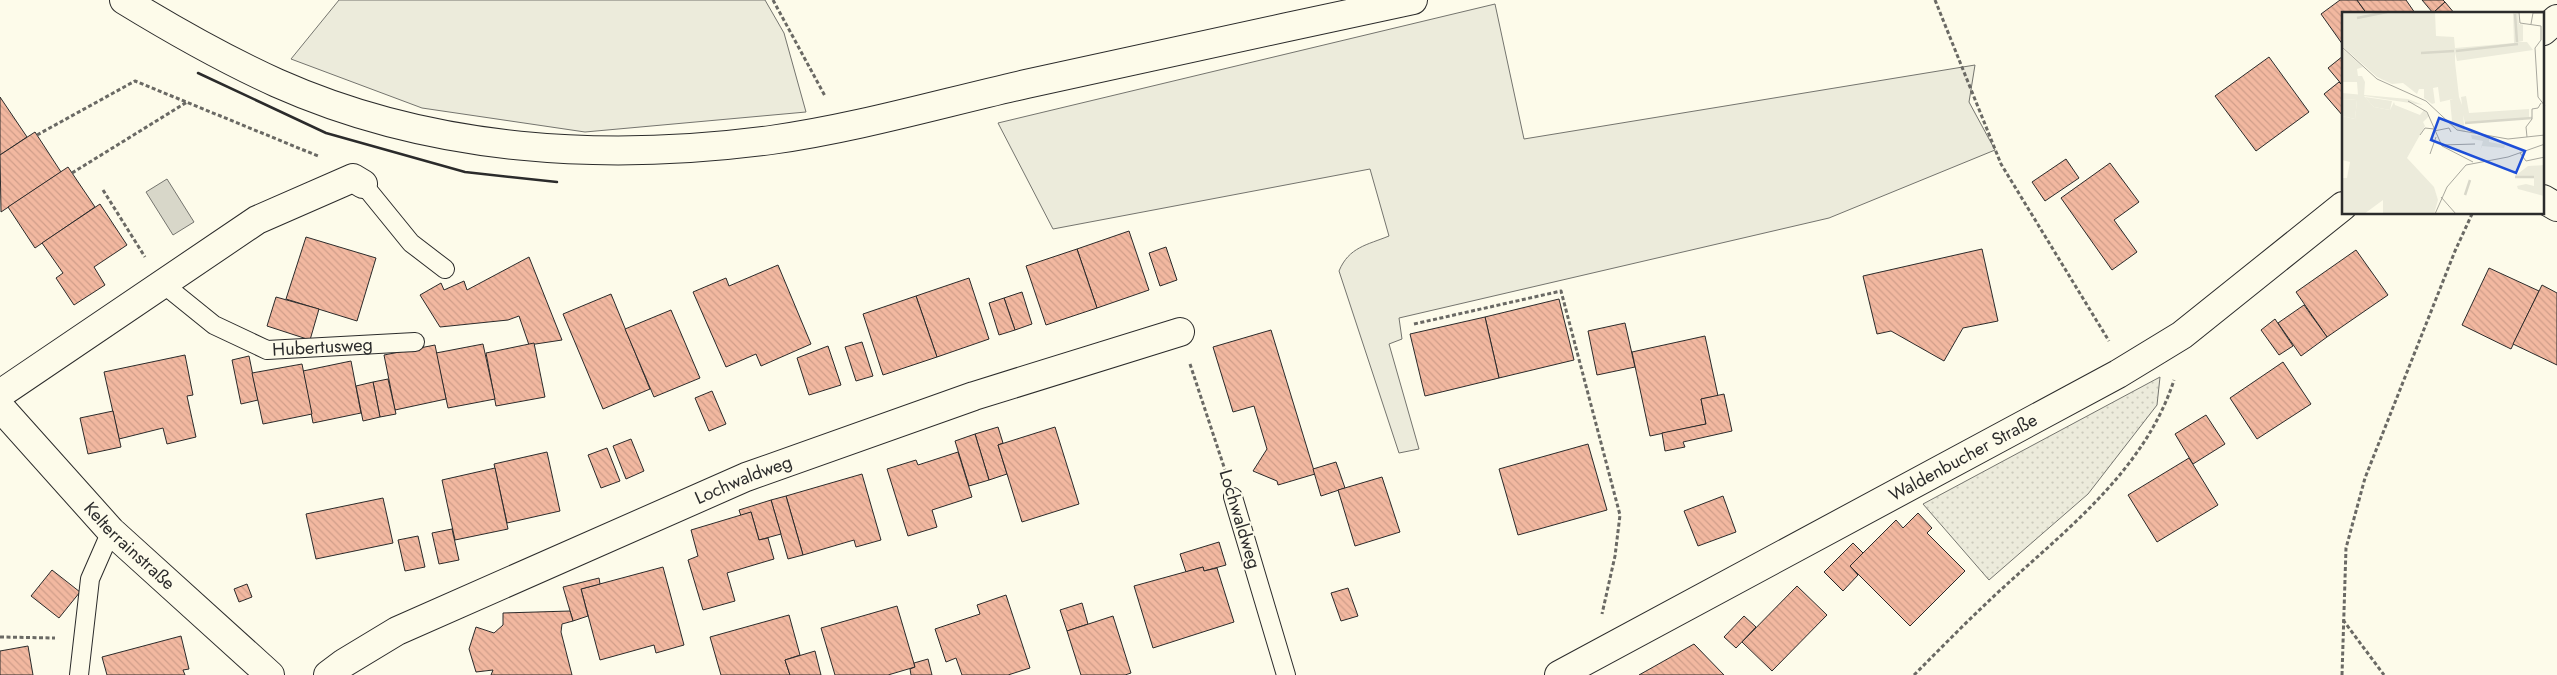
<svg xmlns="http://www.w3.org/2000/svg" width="2557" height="675" font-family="Jost,sans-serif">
  <defs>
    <pattern id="garden-dots" width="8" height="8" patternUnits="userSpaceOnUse" patternTransform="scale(1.25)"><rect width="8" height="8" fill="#ecebdb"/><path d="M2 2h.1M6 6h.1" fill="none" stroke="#cbcabc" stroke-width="1.8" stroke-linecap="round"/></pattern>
    <pattern id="building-back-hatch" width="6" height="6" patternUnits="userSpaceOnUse" patternTransform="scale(1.25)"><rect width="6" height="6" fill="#f2b8a0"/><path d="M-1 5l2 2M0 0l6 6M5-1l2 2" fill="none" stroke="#d09e8a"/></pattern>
  </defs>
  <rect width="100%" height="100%" fill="#fdfbea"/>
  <!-- grass -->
  <g fill="#ecebdb" stroke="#74746e">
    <polygon points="339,0 765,0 784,33 806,112 585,132 422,108 291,59"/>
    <path d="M1495,4L1524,139L1975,65L1969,102L1995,150L1829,218L1399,318L1402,339L1389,344L1419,449L1399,453L1339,271C1349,247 1367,245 1389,236L1370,169L1053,229L998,123Z"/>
  </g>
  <!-- garden -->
  <polygon fill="url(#garden-dots)" stroke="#74746e" points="2160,377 2157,405 2088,494 1989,580 1923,504"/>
  <!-- water -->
  <polygon fill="#d8d7c9" stroke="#74746e" points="167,179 194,222 173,235 146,192"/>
  <!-- building -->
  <g fill="url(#building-back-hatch)" stroke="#2b2b2b">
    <polygon points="2340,0 2357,0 2367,14 2343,14 2343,45 2321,14"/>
    <polygon points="2357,0 2406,0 2415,13 2367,14"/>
    <polygon points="2422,0 2443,0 2445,2 2433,13"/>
    <polygon points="2445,2 2455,14 2432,14 2433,13"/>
    <polygon points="2343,56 2343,86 2328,68"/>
    <polygon points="2269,57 2309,112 2256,151 2215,96"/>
    <polygon points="2339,82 2343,86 2343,116 2324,94"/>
    <polygon points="0,97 27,137 0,155"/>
    <polygon points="35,132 61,172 1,212 0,155"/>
    <polygon points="2066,159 2079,178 2045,201 2032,182"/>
    <polygon points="2110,163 2139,202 2114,220 2137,252 2112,270 2061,198"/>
    <polygon points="68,167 95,207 35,248 8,207"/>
    <polygon points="100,204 127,245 94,267 105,285 74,305 56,278 63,273 42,243"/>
    <polygon points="1129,231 1149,290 1097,308 1077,249"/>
    <polygon points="306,237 376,258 357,321 286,299"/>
    <polygon points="1166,247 1177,280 1160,286 1149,253"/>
    <polygon points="1077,249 1097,308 1046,325 1026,266"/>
    <polygon points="1982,249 1998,321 1963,328 1944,361 1891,331 1877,334 1863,276"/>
    <polygon points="2356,250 2388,295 2327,337 2296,292"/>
    <polygon points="529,257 562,340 529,345 519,316 508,320 440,327 420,295 441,283 444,290 464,281 467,290"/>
    <polygon points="778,265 811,344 761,366 756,354 726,367 693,292 726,278 729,286"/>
    <polygon points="2489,268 2539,291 2511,349 2462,325"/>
    <polygon points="969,278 989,339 937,357 916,296"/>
    <polygon points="2542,285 2557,293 2557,365 2513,344"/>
    <polygon points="1022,292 1032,324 1015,330 1004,298"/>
    <polygon points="611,294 650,389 603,409 563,314"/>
    <polygon points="916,296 937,357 883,375 863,314"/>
    <polygon points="276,297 319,309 310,340 267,326"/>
    <polygon points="1004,298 1015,330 999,335 989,303"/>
    <polygon points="1559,299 1574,360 1499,378 1485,317"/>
    <polygon points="2304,305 2327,337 2301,356 2278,323"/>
    <polygon points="671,310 700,378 654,397 625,329"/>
    <polygon points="1485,317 1499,378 1425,396 1410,334"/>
    <polygon points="2275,319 2293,346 2279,355 2261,330"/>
    <polygon points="1625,323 1635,367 1597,375 1588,331"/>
    <polygon points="1271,330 1315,474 1278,485 1277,481 1253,471 1267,449 1254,406 1233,412 1213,347"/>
    <polygon points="1705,336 1718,396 1701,399 1706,424 1650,436 1632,352"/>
    <polygon points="862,342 873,376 856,381 845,347"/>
    <polygon points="534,343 545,397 496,406 486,353"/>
    <polygon points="483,344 495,399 448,408 436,353"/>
    <polygon points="435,345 446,399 395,410 384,355"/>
    <polygon points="828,346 841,385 809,395 797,358"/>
    <polygon points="185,355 193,395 187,396 196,437 167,444 163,428 119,439 104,372"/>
    <polygon points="249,356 258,400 241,404 232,360"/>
    <polygon points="351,361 361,413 313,423 303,371"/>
    <polygon points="2283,362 2311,404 2257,439 2230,398"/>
    <polygon points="302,364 312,414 263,424 252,373"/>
    <polygon points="388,379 396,414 380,417 373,382"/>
    <polygon points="373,382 380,417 363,421 356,386"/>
    <polygon points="712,391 726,424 709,431 695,398"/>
    <polygon points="1724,394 1732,431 1683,442 1685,447 1665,451 1662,433 1706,424 1701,399"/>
    <polygon points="113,411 121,447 88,454 80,418"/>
    <polygon points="2206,415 2225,444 2193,464 2175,434"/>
    <polygon points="998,427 1003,443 998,445 1007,474 989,480 975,434"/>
    <polygon points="1055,427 1079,504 1022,522 998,445"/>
    <polygon points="975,434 989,480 969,486 955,441"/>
    <polygon points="631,439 644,471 626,479 613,446"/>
    <polygon points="1588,444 1607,510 1518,535 1499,469"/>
    <polygon points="607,448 620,481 601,488 588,455"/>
    <polygon points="547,452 560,511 507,523 494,464"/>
    <polygon points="958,452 972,497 932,510 937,527 908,536 887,469 916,460 918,465"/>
    <polygon points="2189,458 2218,505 2157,542 2128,495"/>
    <polygon points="1336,462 1345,488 1321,496 1313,469"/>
    <polygon points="495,468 508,529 455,540 442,480"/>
    <polygon points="862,474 881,540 856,547 854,540 803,555 786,496"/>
    <polygon points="1382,477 1400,532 1355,546 1338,490"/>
    <polygon points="786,496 803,555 788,559 771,500"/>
    <polygon points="1723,496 1736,532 1698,546 1684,511"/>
    <polygon points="383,498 393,543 316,559 306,514"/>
    <polygon points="771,500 781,534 759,540 751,512 741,516 739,510"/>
    <polygon points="751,512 759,540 768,538 774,559 727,573 735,601 703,610 688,560 698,556 691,530"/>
    <polygon points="1918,513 1932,528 1927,533 1965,571 1910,626 1850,566 1896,520 1903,528"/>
    <polygon points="452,529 459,560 439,564 432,533"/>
    <polygon points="418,536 425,567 405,571 398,540"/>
    <polygon points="1219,542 1226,565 1204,571 1203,567 1186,572 1180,554"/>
    <polygon points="1853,543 1863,553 1850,566 1858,575 1843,591 1824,572"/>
    <polygon points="663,567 684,645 656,653 654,645 600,660 581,589"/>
    <polygon points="1203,567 1204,571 1217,568 1234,622 1153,648 1134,586"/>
    <polygon points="52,570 80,592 59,618 31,596"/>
    <polygon points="599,578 600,584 581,589 588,616 573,621 563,587"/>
    <polygon points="247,584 252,597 239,602 234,589"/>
    <polygon points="1797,586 1827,615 1772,671 1742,642"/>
    <polygon points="1348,588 1358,616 1341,621 1331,593"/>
    <polygon points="1006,595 1030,668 1008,675 962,675 956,658 946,662 935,629 980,614 977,605"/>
    <polygon points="1082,603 1088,624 1067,631 1060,610"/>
    <polygon points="897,606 915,667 888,675 835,675 821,628"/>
    <polygon points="570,611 573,621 562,624 561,632 572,675 491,675 493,670 476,672 469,649 476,627 494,633 503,625 503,613"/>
    <polygon points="789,615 800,655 785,660 790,675 721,675 710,637"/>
    <polygon points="1113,616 1131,673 1125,675 1081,675 1067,631"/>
    <polygon points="1744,616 1756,627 1736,648 1724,637"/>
    <polygon points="181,636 189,669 183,670 185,675 107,675 102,657"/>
    <polygon points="1694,644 1724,675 1639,675"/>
    <polygon points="28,646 33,675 0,675 0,651"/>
    <polygon points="815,651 821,675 790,675 785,660"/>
    <polygon points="928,659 932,675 911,675 910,669 915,667 914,663"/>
  </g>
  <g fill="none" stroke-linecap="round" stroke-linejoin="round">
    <!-- service casing -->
    <g stroke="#2b2b2b" stroke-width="20">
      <g id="service">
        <polyline points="363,184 411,243 445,269"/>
        <path id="s1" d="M162,283L214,325L267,350L415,342"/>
        <polyline points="1233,497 1286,675"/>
        <polyline points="79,675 90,579 111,531"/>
      </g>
    </g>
    <!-- minor casing -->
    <g stroke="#2b2b2b" stroke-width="30">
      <g id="minor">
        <polyline points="2543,31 2557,19"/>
        <polyline points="2543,199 2557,207"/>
        <polyline points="0,394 257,220 353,178 363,184"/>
        <path id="s2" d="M0,407L111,531L270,675"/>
        <path id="s3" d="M328,675L344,663L397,631L746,477L974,396L1180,332"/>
        <path id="s4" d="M1559,675L2118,374L2182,335L2343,206"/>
      </g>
    </g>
    <!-- secondary casing -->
    <g stroke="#2b2b2b" stroke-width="30">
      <path id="secondary" d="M124,0C173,30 224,59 277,83C432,152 605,162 771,140C857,128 942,103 1026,84C1155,55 1284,28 1413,0"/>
    </g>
    <!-- path -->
    <g stroke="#6a6964" stroke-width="3" stroke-dasharray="4 2.5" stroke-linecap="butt">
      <polyline points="773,0 825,96"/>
      <polyline points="1935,0 2001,164 2109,341"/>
      <polyline points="37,135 135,81 318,156"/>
      <polyline points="72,173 187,102"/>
      <polyline points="103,190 145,257"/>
      <polyline points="1414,324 1561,291 1620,515 1615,556 1602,614"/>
      <polyline points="1190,364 1225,470"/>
      <polyline points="2343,620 2384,675"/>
      <polyline points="0,637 55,638"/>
      <path d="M1914,675C1944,645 1974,614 2006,585C2071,526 2146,467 2174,380"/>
      <polyline points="2342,675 2346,548 2365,478 2455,251 2472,214"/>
    </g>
    <!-- service -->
    <use href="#service" stroke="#fdfbea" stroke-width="18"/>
    <!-- minor -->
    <use href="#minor" stroke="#fdfbea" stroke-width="28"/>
    <!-- secondary -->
    <use href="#secondary" stroke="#fdfbea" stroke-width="28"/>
    <!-- wall -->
    <polyline stroke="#2b2b2b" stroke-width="2.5" points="198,73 326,133 465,172 557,182"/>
  </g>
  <g text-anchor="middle" stroke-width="4" stroke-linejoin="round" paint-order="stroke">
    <!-- street labels -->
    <g font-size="18" fill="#2b2b2b" stroke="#fdfbea">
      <text dy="6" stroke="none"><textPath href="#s1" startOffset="181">Hubertusweg</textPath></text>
      <text dy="6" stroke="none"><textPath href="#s4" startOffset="459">Waldenbucher Straße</textPath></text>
      <text dy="6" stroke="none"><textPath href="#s3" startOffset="460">Lochwaldweg</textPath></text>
      <text transform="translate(1240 519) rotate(73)" y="6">Lochwaldweg</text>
      <text dy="6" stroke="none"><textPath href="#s2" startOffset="190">Kelterrainstraße</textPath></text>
    </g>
  </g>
  <!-- overview -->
  <g transform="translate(2342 12)">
    <rect width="202" height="202" fill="#fdfbea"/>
    <path d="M0,0H93L94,24L112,25L113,36L172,31L171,1H176L177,12L185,13H181V29L176,30H185L191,38L115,49L113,40V50L117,85L120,93L119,85L124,84L127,101L187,97V106L123,111L121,103L123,120L115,118L106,111L110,109L108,88L111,87L98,90L96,75L91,76L93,91L90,92L82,86V77H77L75,82L61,71L50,72L35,65L0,34ZM0,36L21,55L15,57L16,64H20L23,70L22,84L16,83L15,70H0ZM23,85L50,89L48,98L32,95ZM0,87L15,88L13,107L0,104ZM129,123L147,125V130L163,133L162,136L140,134L138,139L141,129L130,127ZM202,153V184L176,177L175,174L184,172L192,174V166L173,164L186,154Z" fill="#ecebdb"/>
    <path d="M0,81L66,87L81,93L22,84L32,95L48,98L52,90L53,93L78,103L82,98L87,104L81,110L83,114L65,146L92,175L96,188L92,202H41V188L22,202H0V166H5L8,150L0,148V104L13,107L15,88L0,87Z" fill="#ecebdb"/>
    <path fill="none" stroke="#d8d7c9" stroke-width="2.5" d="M173,2L175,30M15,6L45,0M114,39L176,32M79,41L112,39M123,111L190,106M173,165H192M123,183L128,168"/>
    <path fill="none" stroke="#a9a89e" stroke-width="1" d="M177,1L178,11L199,14M189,12L191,1H203M0,35L35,67L84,89L115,118L166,127L203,123M193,36L196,85L203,94M193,36L199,28V14M66,89L85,100L100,134L131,150M92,119L107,116L109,120M78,123L83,116L92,117M185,125L184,115L190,107V97L196,96L199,91M99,133L133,132M178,141L184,149L203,145M88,142L94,125M99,185L114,202M93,202L105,175L124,153L166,145L203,132"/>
    <path fill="#1d4ed8" fill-opacity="0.15" stroke="#1d4ed8" stroke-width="2.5" d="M97,106L183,139L174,161L89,128Z"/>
    <rect width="202" height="202" fill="none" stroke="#2b2b2b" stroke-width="2.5"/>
  </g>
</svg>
